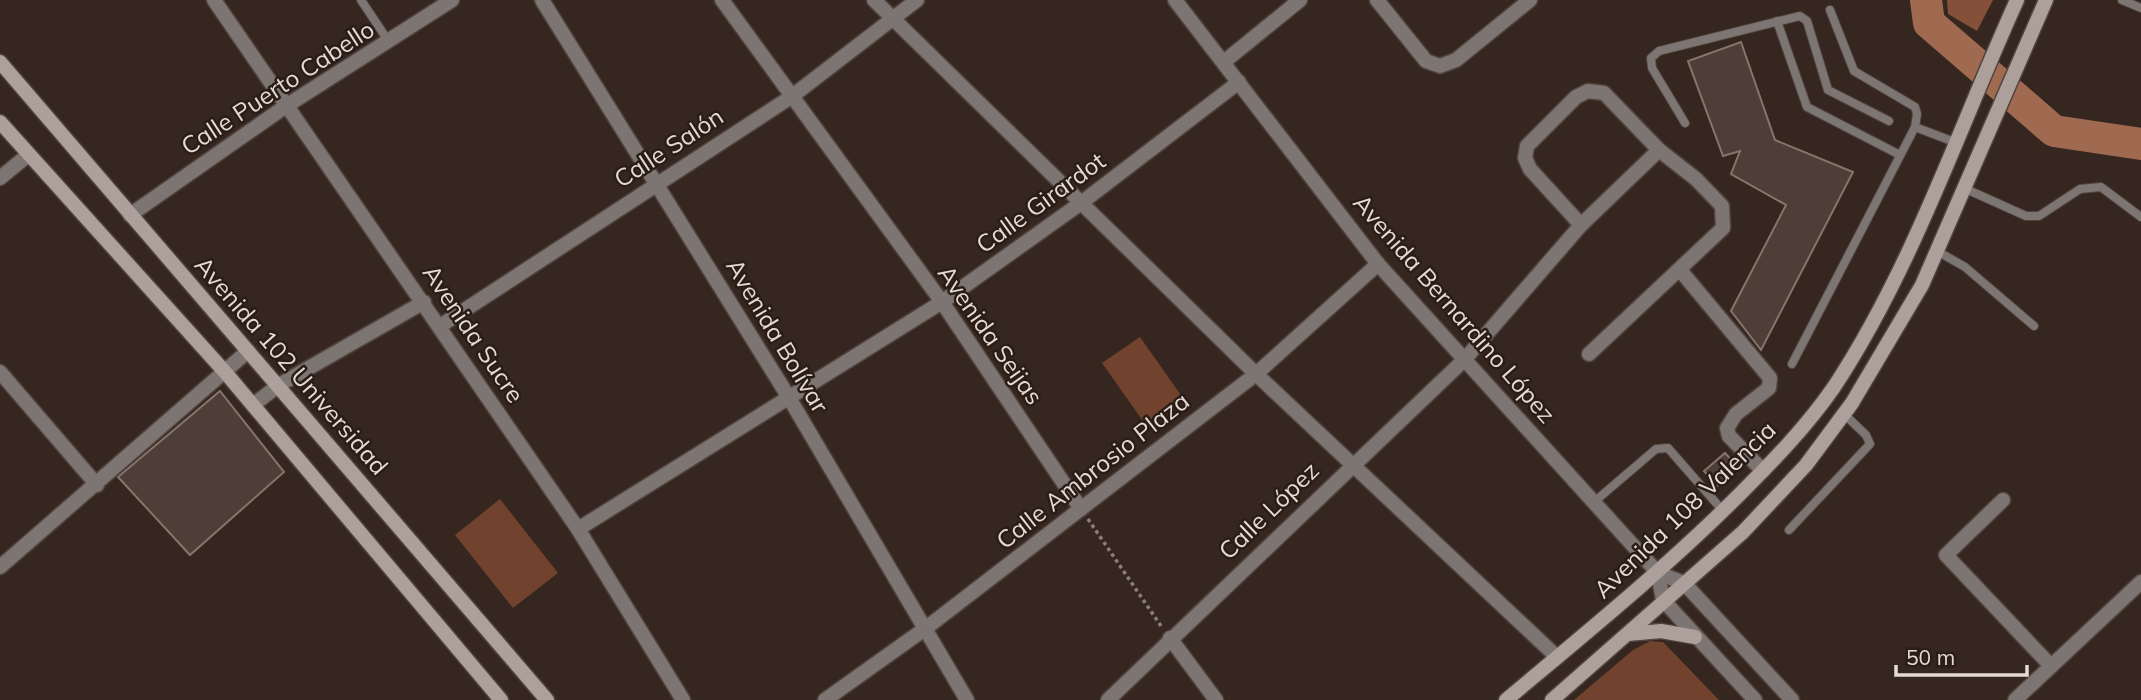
<svg xmlns="http://www.w3.org/2000/svg" width="2141" height="700" font-family="Mulish,sans-serif">
  <rect width="100%" height="100%" fill="#352620"/>
  <!-- green -->
  <g fill="#71422d">
    <polygon points="1140,337 1183,398 1145,424 1102,363"/>
    <polygon points="500,499 558,573 513,608 455,535"/>
    <polygon points="1650,641 1663,642 1719,700 1574,700 1633,650"/>
  </g>
  <!-- forest -->
  <polygon fill="#845039" points="1947,0 1993,0 1977,31 1948,14"/>
  <g fill="none" stroke-linecap="round" stroke-linejoin="round">
    <!-- river -->
    <polyline stroke="#a06a51" stroke-width="32" points="1926,0 1929,23 2054,131 2141,144"/>
  </g>
  <!-- building -->
  <g fill="#4d3e37" stroke="#86756d" stroke-width="2">
    <polygon points="1741,42 1775,140 1853,172 1761,350 1731,311 1786,205 1731,174 1740,151 1723,156 1688,61"/>
    <polygon points="220,391 284,472 190,555 118,477"/>
    <polygon points="1725,453 1738,467 1717,486 1704,471"/>
  </g>
  <g fill="none" stroke-linecap="round" stroke-linejoin="round">
    <!-- lane casing -->
    <g stroke="#51433d" stroke-width="10">
      <g id="lane">
        <polyline points="361,0 389,42"/>
        <polyline points="2122,0 2141,8"/>
        <polyline points="1777,21 1807,107 1900,155"/>
        <polyline points="1685,123 1652,68 1651,58 1659,51 1800,16 1807,21 1828,90 1889,121"/>
        <polyline points="1915,127 1957,143"/>
        <polyline points="1966,189 2026,216 2039,216 2080,189 2101,187 2141,217"/>
        <polyline points="1937,251 1965,267 2034,326"/>
        <polyline points="1792,364 1915,127 1917,114 1915,107 1854,71 1830,10"/>
        <polyline points="1594,502 1656,449 1668,448 1723,511"/>
        <polyline points="1789,530 1870,444 1866,435 1844,414"/>
      </g>
    </g>
    <!-- street casing -->
    <g stroke="#51433d" stroke-width="17">
      <g id="street">
        <polyline points="214,0 578,529 683,700"/>
        <polyline points="542,0 788,396 967,700"/>
        <polyline points="722,0 942,302 1081,509"/>
        <polyline points="874,0 1256,374 1557,657"/>
        <polyline points="1175,0 1378,264 1658,573 1684,583 1792,700"/>
        <polyline points="1377,0 1426,61 1440,66 1456,60 1530,0"/>
        <polyline points="1225,61 1300,0"/>
        <polyline points="0,178 28,155"/>
        <polyline points="130,215 286,106 452,0"/>
        <polyline points="1581,225 1530,169 1525,158 1527,146 1576,97 1588,91 1604,93 1659,150"/>
        <polyline points="1680,270 1770,378 1769,388 1736,414 1727,428 1729,436 1763,471"/>
        <polyline points="440,326 791,97 917,0"/>
        <polyline points="0,372 97,485"/>
        <polyline points="253,405 279,385 424,302"/>
        <polyline points="2003,500 1946,555 2051,666"/>
        <polyline points="578,529 942,302 1081,203 1239,82"/>
        <polyline points="0,567 248,351"/>
        <polyline points="1658,573 1663,600 1755,700"/>
        <polyline points="1170,638 1216,700"/>
        <polyline points="825,700 926,628 1256,374 1378,264"/>
        <polyline points="1108,700 1465,359 1581,225 1659,150 1696,179 1722,206 1723,228 1589,354"/>
        <polyline points="2015,700 2141,582"/>
      </g>
    </g>
    <!-- secondary casing -->
    <g stroke="#51433d" stroke-width="17">
      <g id="secondary">
        <polyline points="0,62 547,700"/>
        <polyline points="0,122 225,372 501,700"/>
        <polyline points="1628,634 1661,631 1695,637"/>
        <path d="M1506,700C1586,633 1666,568 1740,494C1774,460 1807,426 1834,387C1913,267 1958,130 2017,0"/>
        <polyline points="1552,700 1743,532 1806,465 1852,403 1922,285 2046,0"/>
      </g>
    </g>
    <!-- path -->
    <polyline stroke="#8c7f7a" stroke-width="3.5" stroke-dasharray="3.5 3.5" stroke-linecap="butt" points="1088,519 1161,626"/>
    <!-- lane -->
    <use href="#lane" stroke="#7d7572" stroke-width="8"/>
    <!-- street -->
    <use href="#street" stroke="#7d7572" stroke-width="14"/>
    <!-- secondary -->
    <use href="#secondary" stroke="#ada09a" stroke-width="14"/>
  </g>
  <g text-anchor="middle" stroke-width="5" stroke-linejoin="round" paint-order="stroke">
    <!-- street labels -->
    <g font-size="24" fill="#e5dbd6" stroke="#2a1d16">
      <text transform="translate(278 88) rotate(-33)" y="8">Calle Puerto Cabello</text>
      <text transform="translate(669 148) rotate(-33)" y="8">Calle Salón</text>
      <text transform="translate(1041 203) rotate(-36)" y="8">Calle Girardot</text>
      <text transform="translate(1454 309) rotate(49)" y="8">Avenida Bernardino López</text>
      <text transform="translate(473 334) rotate(56)" y="8">Avenida Sucre</text>
      <text transform="translate(990 335) rotate(55)" y="8">Avenida Seijas</text>
      <text transform="translate(777 336) rotate(59)" y="8">Avenida Bolívar</text>
      <text transform="translate(291 366) rotate(49)" y="8">Avenida 102 Universidad</text>
      <text transform="translate(1093 471) rotate(-38)" y="8">Calle Ambrosio Plaza</text>
      <text transform="translate(1685 510) rotate(-44)" y="8">Avenida 108 Valencia</text>
      <text transform="translate(1269 511) rotate(-44)" y="8">Calle López</text>
    </g>
  </g>
  <!-- scale -->
  <path d="M1896 665v10h131v-10" fill="none" stroke="#e5dbd6" stroke-width="3.5"/>
  <text x="1906" y="665" font-size="21" fill="#e5dbd6" stroke="#2a1d16" stroke-width="5" paint-order="stroke">50 m</text>
</svg>
